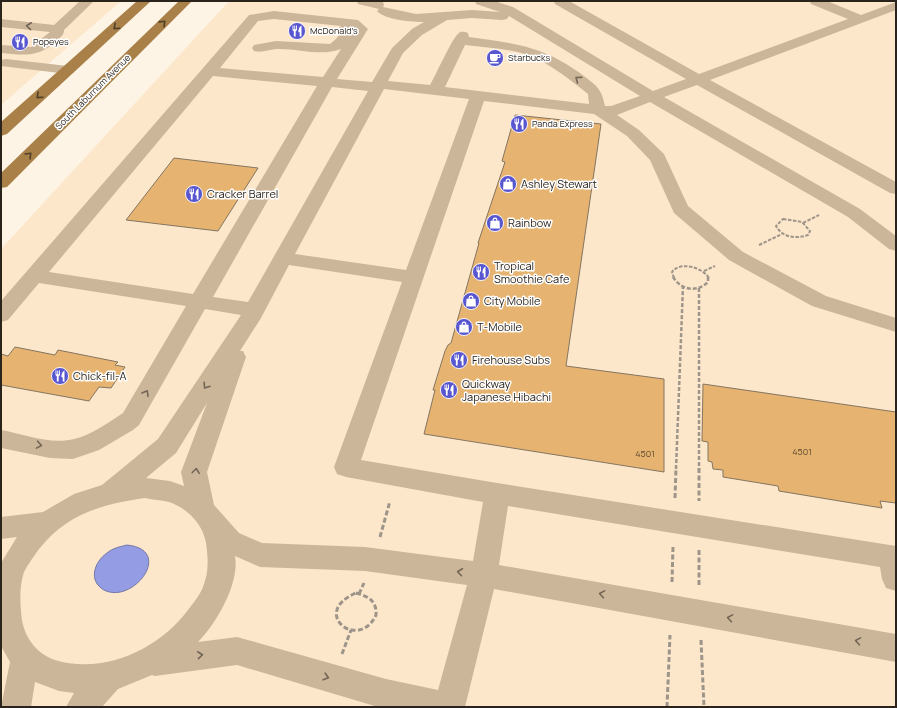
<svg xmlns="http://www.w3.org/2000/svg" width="897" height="708" font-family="Manrope,sans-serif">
  <rect width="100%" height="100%" fill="#fef4e6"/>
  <!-- built -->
  <g fill="#fde7cb">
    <polygon points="1,1 121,1 1,105"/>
    <polygon points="229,1 896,1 896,707 1,707 1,249"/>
  </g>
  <!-- water -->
  <path fill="#949ce3" stroke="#7478a7" d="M127,545C175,550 133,605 104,590C88,581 94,562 107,553C113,548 119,547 127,545Z"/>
  <!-- building -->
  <g fill="#e6b470" stroke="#847562">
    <polygon points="515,115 601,124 566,366 664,379 664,472 424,434 435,390 433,390 445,351 448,345 451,343 479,243 478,243 505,162 502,161"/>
    <polygon points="174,158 258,168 218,231 126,220"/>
    <polygon points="15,347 55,355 58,350 118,362 115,365 125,367 111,388 99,387 89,401 1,385 1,354 8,356"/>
    <polygon points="703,384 896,412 896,503 880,501 882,508 779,491 778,486 723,477 723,470 713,469 712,462 708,461 708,442 702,441"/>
  </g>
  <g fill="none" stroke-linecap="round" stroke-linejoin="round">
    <!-- path-far2 -->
    <g stroke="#9e958a" stroke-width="2" stroke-dasharray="3.5 1.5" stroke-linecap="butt">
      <path d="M783,219L802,222L810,231L808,235C796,239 783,238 776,226Z"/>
      <polyline points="803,223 819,215"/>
      <polyline points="759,245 782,234"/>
      <polyline points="704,271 715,266"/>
      <path d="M674,278L672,272C680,261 702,267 709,278"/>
    </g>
    <!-- path-far1 -->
    <g stroke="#9e958a" stroke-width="2.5" stroke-dasharray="4 2" stroke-linecap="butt">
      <path d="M673,277C681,290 697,293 708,282V277"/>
      <polyline points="699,288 699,469"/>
      <polyline points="676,469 683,286"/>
    </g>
    <!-- path -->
    <g stroke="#9e958a" stroke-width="3" stroke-dasharray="5 2.5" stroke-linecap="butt">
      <polyline points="699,468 699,501"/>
      <polyline points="675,498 676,468"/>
      <polyline points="380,537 390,501"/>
      <polyline points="699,550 699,587"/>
      <polyline points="672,582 673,547"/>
      <path d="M356,593C368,596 377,601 376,615C359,652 309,613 356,593Z"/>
      <polyline points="359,594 364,583"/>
      <polyline points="701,640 704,707"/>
      <polyline points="342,654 351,630"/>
      <polyline points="667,707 670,635"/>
    </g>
    <!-- minor -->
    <g fill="#ccb69a" fill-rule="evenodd">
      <path d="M80,1H94L64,30C64,35 61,37 57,40C40,58 23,55 1,53V45L31,47L50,32L1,27V19L54,25Z"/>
      <path d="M357,1L383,2L384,5L383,7L416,14L472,10L500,12L476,4L475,1H494L513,7L653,91L686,79L555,4L554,1H569L699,74L848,19L811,4L810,1H827L861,15L896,2V10L710,80L896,182V194L890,193L697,85L664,97L860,209L896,236V251L889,249L848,217L650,102L617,115L639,130L664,154L688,206L743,252L826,296L896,318V332L812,306L729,260L674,213L650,160L627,136L594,114L484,101L361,460L497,483L896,546V591L886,588L882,579L880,567L508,506L499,565L896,634V662L494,589L465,707H378L237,665L155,676L152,675L118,689L102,707H66L74,693L59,691L35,682L31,707H1L10,662L1,646V563L17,537L1,539V517L43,512L74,494L102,485L158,439L241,315L205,309L139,425L133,430L99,450L73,459L50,458L1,448V430C23,434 51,445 74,439C91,435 108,423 123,413L186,306L39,283L8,320L1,322V301L249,15L274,11L358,20L368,29L337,79L372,82L392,48L412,29L424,22C414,22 384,20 377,11L379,9L358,4ZM509,16L640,96L611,106H605C601,86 595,85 580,73C542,46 514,43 469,37L468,33C465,32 461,31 459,33C453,36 435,77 430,85L388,81L403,53L422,35L447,20L472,18L502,20L507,19ZM274,19L341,26L339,28L341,32L336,39L330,44L276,41L254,45L252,48L254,51C262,53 268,50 276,49C297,48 321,57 341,49L323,77L220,68L258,21ZM465,45C486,48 508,48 527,55C550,63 569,79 588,94L589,104L445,87ZM213,76L317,86L193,294L49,272ZM332,87L368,91L248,302L213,297ZM384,89L469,99L406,270L295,254ZM289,265L402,282L334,467L337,474L346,477L483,502L473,561L365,547L262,543L239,533L214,505L207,472L246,357L243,351H240L261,318ZM207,403L181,472L184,486L170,481L146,478L176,453ZM145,498C153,500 161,500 169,502C187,508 203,524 206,543C208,557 209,571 204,584C201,594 194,602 188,610C159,649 104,675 55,660C37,654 25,638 22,620C20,605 19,586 24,572C28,564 34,556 39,549C67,514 102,504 145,498ZM235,556L260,567L365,571L467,585L438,690L386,679L237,637L198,642C216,624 240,583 235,556Z"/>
      <polygon points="6,59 68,66 73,67 75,70 73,73 68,74 1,66 1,60"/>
    </g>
    <!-- major -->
    <g fill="#a88048" fill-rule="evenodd">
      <polygon points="137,1 151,1 7,134 1,136 1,122"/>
      <polygon points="179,1 192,1 7,187 1,188 1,173"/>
    </g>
  </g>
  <!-- one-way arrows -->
  <defs><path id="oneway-chevron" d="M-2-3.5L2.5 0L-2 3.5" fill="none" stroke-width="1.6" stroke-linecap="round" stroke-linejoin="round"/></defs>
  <g stroke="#504029">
    <use href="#oneway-chevron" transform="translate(163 23) rotate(-44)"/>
    <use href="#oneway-chevron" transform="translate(116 27) rotate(138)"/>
    <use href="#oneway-chevron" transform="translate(39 96) rotate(138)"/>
    <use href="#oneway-chevron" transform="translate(29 155) rotate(-45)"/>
  </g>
  <g stroke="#736655">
    <use href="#oneway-chevron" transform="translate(29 26) rotate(-174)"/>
    <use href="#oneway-chevron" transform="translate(578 79) rotate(-143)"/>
    <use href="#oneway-chevron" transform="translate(206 386) rotate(123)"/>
    <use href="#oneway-chevron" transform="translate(146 393) rotate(-60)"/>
    <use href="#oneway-chevron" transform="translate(39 445) rotate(10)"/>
    <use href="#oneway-chevron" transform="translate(196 471) rotate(-83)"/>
    <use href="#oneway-chevron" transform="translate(460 572) rotate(-173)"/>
    <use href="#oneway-chevron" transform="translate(602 594) rotate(-170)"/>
    <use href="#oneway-chevron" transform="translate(730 618) rotate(-170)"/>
    <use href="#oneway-chevron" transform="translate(858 641) rotate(-170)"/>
    <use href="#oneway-chevron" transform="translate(200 655) rotate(-6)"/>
    <use href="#oneway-chevron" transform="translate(326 677) rotate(16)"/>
  </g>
  <!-- icons -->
  <defs>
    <g id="restaurant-disc" transform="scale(0.9)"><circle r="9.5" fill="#5857cf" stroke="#fff"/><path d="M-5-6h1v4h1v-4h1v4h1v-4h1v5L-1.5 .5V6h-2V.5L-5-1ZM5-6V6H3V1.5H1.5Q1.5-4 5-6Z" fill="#fff"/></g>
    <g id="cafe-disc" transform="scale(0.9)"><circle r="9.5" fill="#5857cf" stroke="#fff"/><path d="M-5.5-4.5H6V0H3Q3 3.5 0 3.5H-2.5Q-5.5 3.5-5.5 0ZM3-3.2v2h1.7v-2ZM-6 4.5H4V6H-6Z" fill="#fff"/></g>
    <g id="shop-disc" transform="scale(0.9)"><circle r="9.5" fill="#5857cf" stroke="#fff"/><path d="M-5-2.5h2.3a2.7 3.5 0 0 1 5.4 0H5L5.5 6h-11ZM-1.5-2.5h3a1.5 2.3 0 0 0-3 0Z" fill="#fff"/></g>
  </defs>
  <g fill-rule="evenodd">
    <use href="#restaurant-disc" x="297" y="31"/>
    <use href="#restaurant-disc" x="20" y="42"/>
    <use href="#cafe-disc" x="495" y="58"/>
    <use href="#restaurant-disc" x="519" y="124"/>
    <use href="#shop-disc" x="508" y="184"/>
    <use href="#restaurant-disc" x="194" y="194"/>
    <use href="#shop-disc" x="495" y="223"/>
    <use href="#restaurant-disc" x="481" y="272"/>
    <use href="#shop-disc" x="471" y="301"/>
    <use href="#shop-disc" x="464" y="327"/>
    <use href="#restaurant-disc" x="459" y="360"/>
    <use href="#restaurant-disc" x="60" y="376"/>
    <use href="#restaurant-disc" x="449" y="390"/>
  </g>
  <g text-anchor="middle" stroke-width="3" stroke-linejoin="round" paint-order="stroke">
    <!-- far-poi labels -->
    <g font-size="9" fill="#2b241c" stroke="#fff" text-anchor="start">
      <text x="310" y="34">McDonald's</text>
      <text x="33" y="45">Popeyes</text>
      <text x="508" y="61">Starbucks</text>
      <text x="532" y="127">Panda Express</text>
    </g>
    <!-- far-street labels -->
    <g font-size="9" fill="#2b241c" stroke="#fff">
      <text transform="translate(93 92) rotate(-45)" y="3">South Laburnum Avenue</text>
    </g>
    <!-- number labels -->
    <g font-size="9" fill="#5a4831">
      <text x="802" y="455">4501</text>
      <text x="645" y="457">4501</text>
    </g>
    <!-- poi labels -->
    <g font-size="11" fill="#2b241c" stroke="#fff" text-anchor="start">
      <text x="521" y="188">Ashley Stewart</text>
      <text x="207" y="198">Cracker Barrel</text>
      <text x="508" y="227">Rainbow</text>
      <text x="494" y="270">Tropical<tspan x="494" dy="13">Smoothie Cafe</tspan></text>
      <text x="484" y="305">City Mobile</text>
      <text x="477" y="331">T-Mobile</text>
      <text x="472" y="364">Firehouse Subs</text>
      <text x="73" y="380">Chick-fil-A</text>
      <text x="462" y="388">Quickway<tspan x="462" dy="13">Japanese Hibachi</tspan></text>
    </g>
  </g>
  <!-- border -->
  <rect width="897" height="708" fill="none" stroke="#2b241c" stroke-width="4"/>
</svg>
